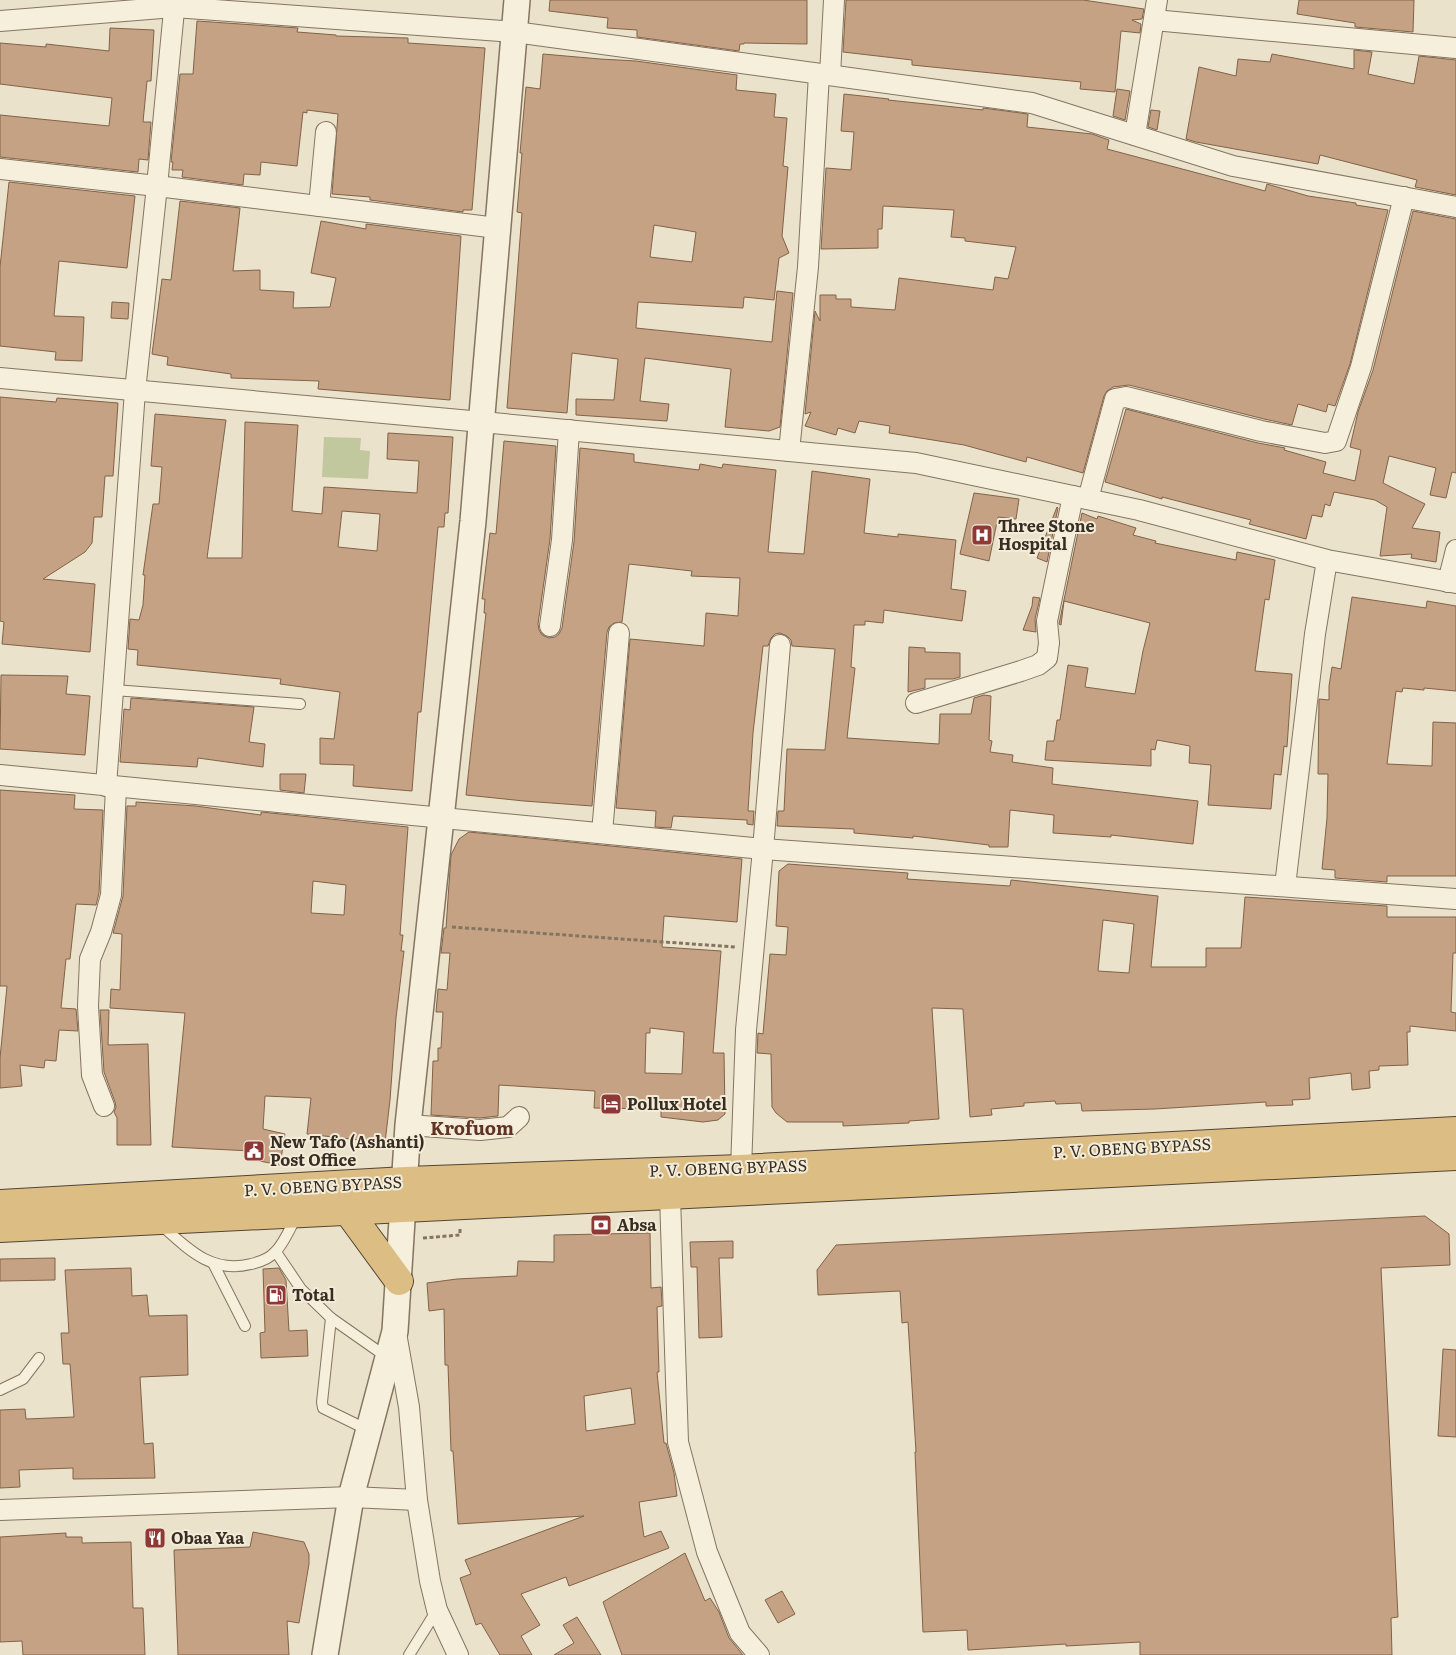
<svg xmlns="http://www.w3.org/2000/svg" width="1456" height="1655" font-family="Literata,serif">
  <rect width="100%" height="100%" fill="#eae2ca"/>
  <!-- green -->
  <polygon fill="#c1c89e" points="324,437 361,438 360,450 370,451 368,479 322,477"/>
  <!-- building -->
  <g fill="#c5a284" stroke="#826248" fill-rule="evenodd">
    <polygon points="550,0 807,0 807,44 744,43 744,44 740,44 739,51 637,37 637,30 607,28 608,18 549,11"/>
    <polygon points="846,0 1083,0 1144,9 1142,19 1132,20 1141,24 1140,33 1121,31 1115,92 1080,89 1081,82 912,65 912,60 843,52"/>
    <polygon points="1299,0 1414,0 1413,32 1355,27 1355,23 1297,14"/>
    <polygon points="197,21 298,28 297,32 336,35 336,36 408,38 408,43 485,48 472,210 463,210 463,212 370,200 370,197 332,194 338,114 307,110 307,113 303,112 297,166 261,162 260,175 244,174 243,185 182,177 183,170 172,170 173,162 171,162 180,74 193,74"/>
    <polygon points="110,28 154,30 151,81 147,81 143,122 151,122 148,160 139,159 138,172 0,157 0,115 109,126 112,98 0,84 0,43 46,47 46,44 109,51"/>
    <polygon points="1354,50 1372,52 1368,74 1414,84 1419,56 1456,60 1456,195 1415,187 1417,180 1320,155 1318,164 1196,142 1186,139 1199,67 1236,76 1238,59 1270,62 1272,54 1354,69"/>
    <path d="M543,54L600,59L636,61L737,75L736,90L776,94L774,117L787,118L783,166L788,167L782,236L789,253L779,258L774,300L744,297L743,308L638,302L636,328L772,342L777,291L793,293L780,427L769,431L725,427L731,369L645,358L640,401L669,404L667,421L576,415V399L614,400L618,359L572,353L567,413L507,408L522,213L517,212L522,153H520L526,87L540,89ZM654,225L696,232L692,262L650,257Z"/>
    <polygon points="1117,89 1130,91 1125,120 1113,116"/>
    <polygon points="844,94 889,99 888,100 983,110 983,108 1028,114 1027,127 1092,134 1109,140 1107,149 1265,191 1267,184 1308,196 1356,203 1356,205 1388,210 1350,364 1335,406 1328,404 1326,412 1298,404 1292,425 1264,419 1129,385 1113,387 1107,391 1104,396 1083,473 1027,457 1026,462 964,445 889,433 890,426 859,421 855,433 838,428 836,435 805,426 811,412 805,414 815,311 820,321 820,295 836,295 836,299 851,299 851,307 895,310 899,278 993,290 995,277 1008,279 1016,247 965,241 965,238 951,237 954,210 883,206 882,229 878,229 878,248 821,249 826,168 851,170 854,132 841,131"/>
    <polygon points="1151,110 1160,111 1157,130 1148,127"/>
    <polygon points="9,182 135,196 127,268 59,261 54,316 84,317 82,361 55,360 56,352 0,346 0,267"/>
    <polygon points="180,201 240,208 233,271 260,270 260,290 294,292 293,308 330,307 336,278 311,273 321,221 366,229 366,224 461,236 450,400 318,389 319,381 231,378 231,374 167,365 168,357 152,354 162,279 171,280"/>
    <polygon points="1413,211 1456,219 1456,473 1452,472 1446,498 1430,495 1436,468 1389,456 1383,483 1425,504 1412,528 1440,532 1436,562 1411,558 1412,554 1380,556 1387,507 1375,500 1334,492 1330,506 1325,504 1322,517 1312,515 1306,539 1249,524 1251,520 1162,497 1162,499 1105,482 1126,409 1258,443 1285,448 1284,450 1326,462 1323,473 1355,481 1361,450 1350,447 1358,412 1373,370"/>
    <polygon points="112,302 129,303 128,319 111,318"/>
    <polygon points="0,397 56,402 57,398 118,403 113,476 105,476 102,517 94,517 92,543 85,552 43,579 95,584 90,652 2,644 4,622 0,621"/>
    <path d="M155,414L226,420L207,558H242L245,422L298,425L292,511L322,514L324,487L417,493L419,461L387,459L388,433L453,437L448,513H445L444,527H438L421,712H418L412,791L353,786L354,765L320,764V738L334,739L340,692L280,684L281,679L137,665L138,650L128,649L130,619L139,620L143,605L145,575H143L153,504H159L162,467L151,466ZM342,511L380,514L377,551L338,547Z"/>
    <polygon points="504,441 556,446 550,539 538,624 539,630 542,635 549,638 555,637 559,634 562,628 574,542 580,448 634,454 634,462 699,470 700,464 722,468 723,464 776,470 768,552 804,554 812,471 870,479 864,533 898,537 898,534 956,540 951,589 966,591 962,621 884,610 883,623 865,621 865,625 854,625 851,667 855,668 847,738 939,744 940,714 971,714 974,698 984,695 991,696 989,740 992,741 990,752 1013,755 1012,762 1053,768 1052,784 1198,801 1193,844 1111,835 1111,837 1053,833 1054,815 1010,810 1008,847 989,847 989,845 913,836 913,838 854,833 854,829 777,826 778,811 784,811 787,749 825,750 835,649 792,646 791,640 787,636 780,633 775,634 771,638 768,646 763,646 753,733 748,811 754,811 753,825 747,824 747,820 673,816 671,828 655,827 656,811 616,808 630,639 704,646 706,613 738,616 740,578 691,576 692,571 629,564 622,622 614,623 609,627 607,632 592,806 524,801 466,795 486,613 484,613 485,599 482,599 490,533 496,534"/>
    <polygon points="974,493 1019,499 1016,519 998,517 989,561 960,554"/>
    <polygon points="1057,507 1058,508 1047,562 1037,558"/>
    <polygon points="1082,513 1097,519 1098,516 1136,528 1133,535 1156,541 1155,543 1236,560 1237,552 1275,560 1269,600 1265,599 1255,671 1292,674 1287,747 1284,746 1281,775 1274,774 1271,809 1208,805 1211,765 1189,763 1190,746 1157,740 1155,750 1151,749 1151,766 1045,760 1047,741 1054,741 1057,720 1060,720 1068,665 1088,668 1085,687 1135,694 1143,651 1150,623 1064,601 1061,625 1059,624"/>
    <polygon points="1033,597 1040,598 1035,619 1036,632 1023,630 1032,606"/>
    <polygon points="1352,597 1426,608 1427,601 1456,606 1456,691 1424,688 1424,690 1403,688 1402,692 1396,691 1387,764 1432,766 1433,722 1456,723 1456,876 1387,876 1387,882 1335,878 1335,870 1322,869 1327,818 1328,774 1318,774 1319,699 1329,700 1329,686 1332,667 1341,669"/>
    <polygon points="909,647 925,648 925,652 960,653 960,677 953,679 925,679 925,688 908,692"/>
    <polygon points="1,675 68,676 66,694 90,696 85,755 0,749"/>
    <polygon points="131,698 254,707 249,742 265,744 263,767 198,758 197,767 120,762 124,709 130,710"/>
    <polygon points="280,774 306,774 304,793 280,790"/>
    <polygon points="0,790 75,795 74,809 103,810 99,893 96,905 76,904 70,959 66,959 61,1008 76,1009 78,1031 59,1030 56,1061 45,1060 44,1068 20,1065 22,1086 0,1088 0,1058 7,986 0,986"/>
    <path d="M136,802L196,806L261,815V812L408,827L400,935H403L401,951H404L396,1018L390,1100L385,1143L307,1134L311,1098L265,1096L263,1129L285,1134L280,1165L249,1159L251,1151L172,1147L185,1013L110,1008L111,989L120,990L122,934L113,933L123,896L127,806H136ZM313,881L346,885L344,915L311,913Z"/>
    <path d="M469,832L742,859L737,922L664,916L662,947L721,951L713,1053H724L725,1114L718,1120L703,1122L661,1117V1109L594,1108L595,1091L499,1085L498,1116L480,1118L431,1115L433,1061H438V1048H441L443,1012H436L438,989L447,990L450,953H441L444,928H446L451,855L459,839ZM650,1028L684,1032L682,1074L645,1073L646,1033H650Z"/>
    <path d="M788,864L908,873L907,879L1010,886L1011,880L1158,896L1151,967H1206V948H1241L1245,897L1387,906V917H1456V953H1453L1451,1012L1456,1013V1031L1410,1026V1032H1407L1408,1065L1379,1066V1070L1369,1071L1370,1088L1352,1090L1351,1073L1309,1078L1310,1099L1292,1100L1293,1105L1266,1106V1102L1155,1109L1082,1111L1081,1103L1056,1104L1055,1101L1024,1103V1106L991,1109L992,1115L970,1117L963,1009L932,1008L939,1119L909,1121V1123L843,1126V1122H787L776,1113L772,1107L771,1054L757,1053L758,1033L763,1034L770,954L786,955L788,927L776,926L779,871ZM1103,920L1134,924L1129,973L1098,971Z"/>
    <polygon points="100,1010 109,1010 108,1045 148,1044 151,1145 117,1145 117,1118 114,1112 116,1107 115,1102 104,1072"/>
    <polygon points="1425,1216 1449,1234 1450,1265 1381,1268 1398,1617 1391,1618 1392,1655 1140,1655 1140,1642 1066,1646 1066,1644 968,1650 967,1630 923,1632 915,1452 916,1452 908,1322 902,1323 900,1291 818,1295 817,1270 836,1245"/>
    <path d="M650,1233L651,1288L661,1287L662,1303V1306L657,1307L659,1372H657L664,1443H666L674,1473L677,1496L639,1502L644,1537L661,1531L669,1548L569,1586L566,1577L521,1594L540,1625L521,1636L532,1655H500L481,1623L476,1625L460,1578L471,1574L465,1560L584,1516L458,1524L453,1451H451L448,1365H445L444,1309L429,1311L427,1283L457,1279L517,1276L518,1261L554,1262V1235ZM631,1388L635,1424L586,1431L584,1396Z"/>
    <polygon points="733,1241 733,1258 719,1258 722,1337 699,1338 697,1267 691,1267 690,1242"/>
    <polygon points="55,1258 55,1280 0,1281 0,1259"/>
    <polygon points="131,1268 132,1296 147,1295 149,1316 187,1315 188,1375 140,1377 144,1444 153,1443 155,1478 73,1479 73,1468 19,1470 20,1487 0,1488 0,1410 25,1409 26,1419 74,1417 70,1364 63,1364 61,1333 69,1333 65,1270"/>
    <polygon points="279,1268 286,1280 289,1331 307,1330 308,1356 261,1358 260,1333 265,1332 263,1269"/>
    <polygon points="1443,1349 1456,1350 1456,1437 1438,1436"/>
    <polygon points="253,1532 304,1542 309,1554 309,1564 299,1623 287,1621 289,1655 178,1655 174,1550 250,1547"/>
    <polygon points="66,1533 66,1537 82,1537 82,1543 131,1542 133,1608 143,1608 145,1655 23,1655 22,1641 0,1642 0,1537"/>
    <polygon points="685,1553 705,1601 710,1598 719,1612 729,1638 743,1655 622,1655 603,1602"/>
    <polygon points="782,1591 795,1614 778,1623 765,1600"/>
    <polygon points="577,1617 601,1655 554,1655 574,1643 563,1625"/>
  </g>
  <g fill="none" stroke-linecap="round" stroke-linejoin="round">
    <!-- service casing -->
    <g stroke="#857560" stroke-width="12">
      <g id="service">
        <polyline points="114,690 300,704"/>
        <path d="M160,1224C188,1249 211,1274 251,1264C260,1262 269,1259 275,1252C284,1244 291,1226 297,1215"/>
        <polyline points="276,1252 301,1289 331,1318 388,1358"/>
        <polyline points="213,1263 245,1326"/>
        <polyline points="331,1318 322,1402 323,1408 368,1430"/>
        <polyline points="0,1390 23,1379 39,1358"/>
        <polyline points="409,1655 437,1610"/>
      </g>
    </g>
    <!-- minor casing -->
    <g stroke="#857560" stroke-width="22">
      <g id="minor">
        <polyline points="1154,20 1456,48"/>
        <polyline points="0,21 174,7 515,32 1032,103 1233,166 1456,207"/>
        <polyline points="830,75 834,0"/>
        <polyline points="1135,135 1157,0"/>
        <polyline points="0,169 157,186 497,228"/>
        <polyline points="319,206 326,132"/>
        <polyline points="0,378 482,422 916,463 1139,510 1327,560 1456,583"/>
        <polyline points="789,451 808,267 819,74"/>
        <polyline points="1088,499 1115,399 1126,397 1261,431 1325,443 1336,441 1361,367 1404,197"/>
        <polyline points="1448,582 1456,550"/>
        <polyline points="550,626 562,540 569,430"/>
        <polyline points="916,703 1021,671 1038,665 1047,658 1049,643 1047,621 1073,496"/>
        <polyline points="0,775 763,849 1456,899"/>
        <polyline points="106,786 135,391 157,186 175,0"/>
        <polyline points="602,833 619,633"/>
        <polyline points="1285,886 1315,634 1327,560"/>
        <polyline points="104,1106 92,1075 88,1006 90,959 101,932 111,895 116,787"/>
        <polyline points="408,1125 480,1130 508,1127 519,1117"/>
        <polyline points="741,1169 746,1030 763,849 780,645"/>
        <polyline points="670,1196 678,1442 707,1552 740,1633 759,1655"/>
        <polyline points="396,1333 409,1407 417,1500 430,1581 437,1610 458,1655"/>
        <polyline points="0,1510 351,1497 417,1500"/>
      </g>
    </g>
    <!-- tertiary casing -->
    <g stroke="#857560" stroke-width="28">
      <polyline id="tertiary" points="325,1655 351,1497 395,1331 408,1125 473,521 517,0"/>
    </g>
    <!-- trunk casing -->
    <g stroke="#544433" stroke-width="30">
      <g id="trunk">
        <polyline points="0,1204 406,1181 741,1169 1456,1131"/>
        <polyline points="347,1210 399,1281"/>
        <polyline points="0,1228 1456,1156"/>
      </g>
    </g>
    <!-- path -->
    <g stroke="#857560" stroke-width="3" stroke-dasharray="4 2.5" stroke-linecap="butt">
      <polyline points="452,927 735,947"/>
      <polyline points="423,1238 460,1235 460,1229"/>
    </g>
    <!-- service -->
    <use href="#service" stroke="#f6efdc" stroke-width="10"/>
    <!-- minor -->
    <use href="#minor" stroke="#f6efdc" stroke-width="20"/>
    <!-- tertiary -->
    <use href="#tertiary" stroke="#f6efdc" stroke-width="25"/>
    <!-- trunk -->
    <use href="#trunk" stroke="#dcbe85" stroke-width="28"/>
  </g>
  <!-- icons -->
  <defs>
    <g id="hospital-square" transform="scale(1.125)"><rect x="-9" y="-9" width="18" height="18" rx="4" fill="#8e3936" stroke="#f3ecd9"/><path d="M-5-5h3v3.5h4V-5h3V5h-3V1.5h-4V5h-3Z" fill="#fff"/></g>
    <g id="hotel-square" transform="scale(1.125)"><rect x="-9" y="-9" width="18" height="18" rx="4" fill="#8e3936" stroke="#f3ecd9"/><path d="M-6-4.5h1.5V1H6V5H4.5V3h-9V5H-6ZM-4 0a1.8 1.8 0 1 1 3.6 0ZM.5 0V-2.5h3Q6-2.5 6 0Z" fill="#fff"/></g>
    <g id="civic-square" transform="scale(1.125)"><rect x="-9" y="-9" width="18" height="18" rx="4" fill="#8e3936" stroke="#f3ecd9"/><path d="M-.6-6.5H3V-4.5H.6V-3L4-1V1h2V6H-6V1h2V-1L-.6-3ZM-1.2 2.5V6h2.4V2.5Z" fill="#fff"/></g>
    <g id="bank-square" transform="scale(1.125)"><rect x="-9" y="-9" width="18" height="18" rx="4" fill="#8e3936" stroke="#f3ecd9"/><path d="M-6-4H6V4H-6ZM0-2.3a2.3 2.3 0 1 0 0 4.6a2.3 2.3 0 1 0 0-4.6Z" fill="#fff"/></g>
    <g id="fuel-square" transform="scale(1.125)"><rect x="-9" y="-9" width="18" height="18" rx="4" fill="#8e3936" stroke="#f3ecd9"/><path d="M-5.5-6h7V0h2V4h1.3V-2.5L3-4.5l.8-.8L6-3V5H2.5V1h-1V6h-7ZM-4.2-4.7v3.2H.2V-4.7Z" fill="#fff"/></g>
    <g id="restaurant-square" transform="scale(1.125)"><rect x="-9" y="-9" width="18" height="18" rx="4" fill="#8e3936" stroke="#f3ecd9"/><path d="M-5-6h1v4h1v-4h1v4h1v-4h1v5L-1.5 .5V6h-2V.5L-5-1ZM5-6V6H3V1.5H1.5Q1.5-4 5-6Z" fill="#fff"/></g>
  </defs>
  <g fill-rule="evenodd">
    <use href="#hospital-square" x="982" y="535"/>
    <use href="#hotel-square" x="611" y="1104"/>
    <use href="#civic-square" x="254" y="1151"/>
    <use href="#bank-square" x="601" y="1225"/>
    <use href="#fuel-square" x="276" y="1295"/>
    <use href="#restaurant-square" x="155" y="1538"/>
  </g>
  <g text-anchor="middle" stroke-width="4" stroke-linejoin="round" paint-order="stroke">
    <!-- poi labels -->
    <g font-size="16" font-weight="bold" fill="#372d22" stroke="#f3ecd9" text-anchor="start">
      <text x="998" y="532">Three Stone<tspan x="998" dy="18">Hospital</tspan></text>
      <text x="627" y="1110">Pollux Hotel</text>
      <text x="270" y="1148">New Tafo (Ashanti)<tspan x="270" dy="18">Post Office</tspan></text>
      <text x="617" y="1231">Absa</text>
      <text x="292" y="1301">Total</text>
      <text x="171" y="1544">Obaa Yaa</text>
    </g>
    <!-- street labels -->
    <g font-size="16" fill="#372d22" stroke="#f3ecd9">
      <text transform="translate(1132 1148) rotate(-3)" y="6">P. V. OBENG BYPASS</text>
      <text transform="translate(728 1168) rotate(-2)" y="6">P. V. OBENG BYPASS</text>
      <text transform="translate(323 1186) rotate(-3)" y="6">P. V. OBENG BYPASS</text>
    </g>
    <!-- neighbourhood labels -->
    <g font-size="18" font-weight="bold" fill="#603425" stroke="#f3ecd9">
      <text x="472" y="1135">Krofuom</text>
    </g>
  </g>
</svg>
